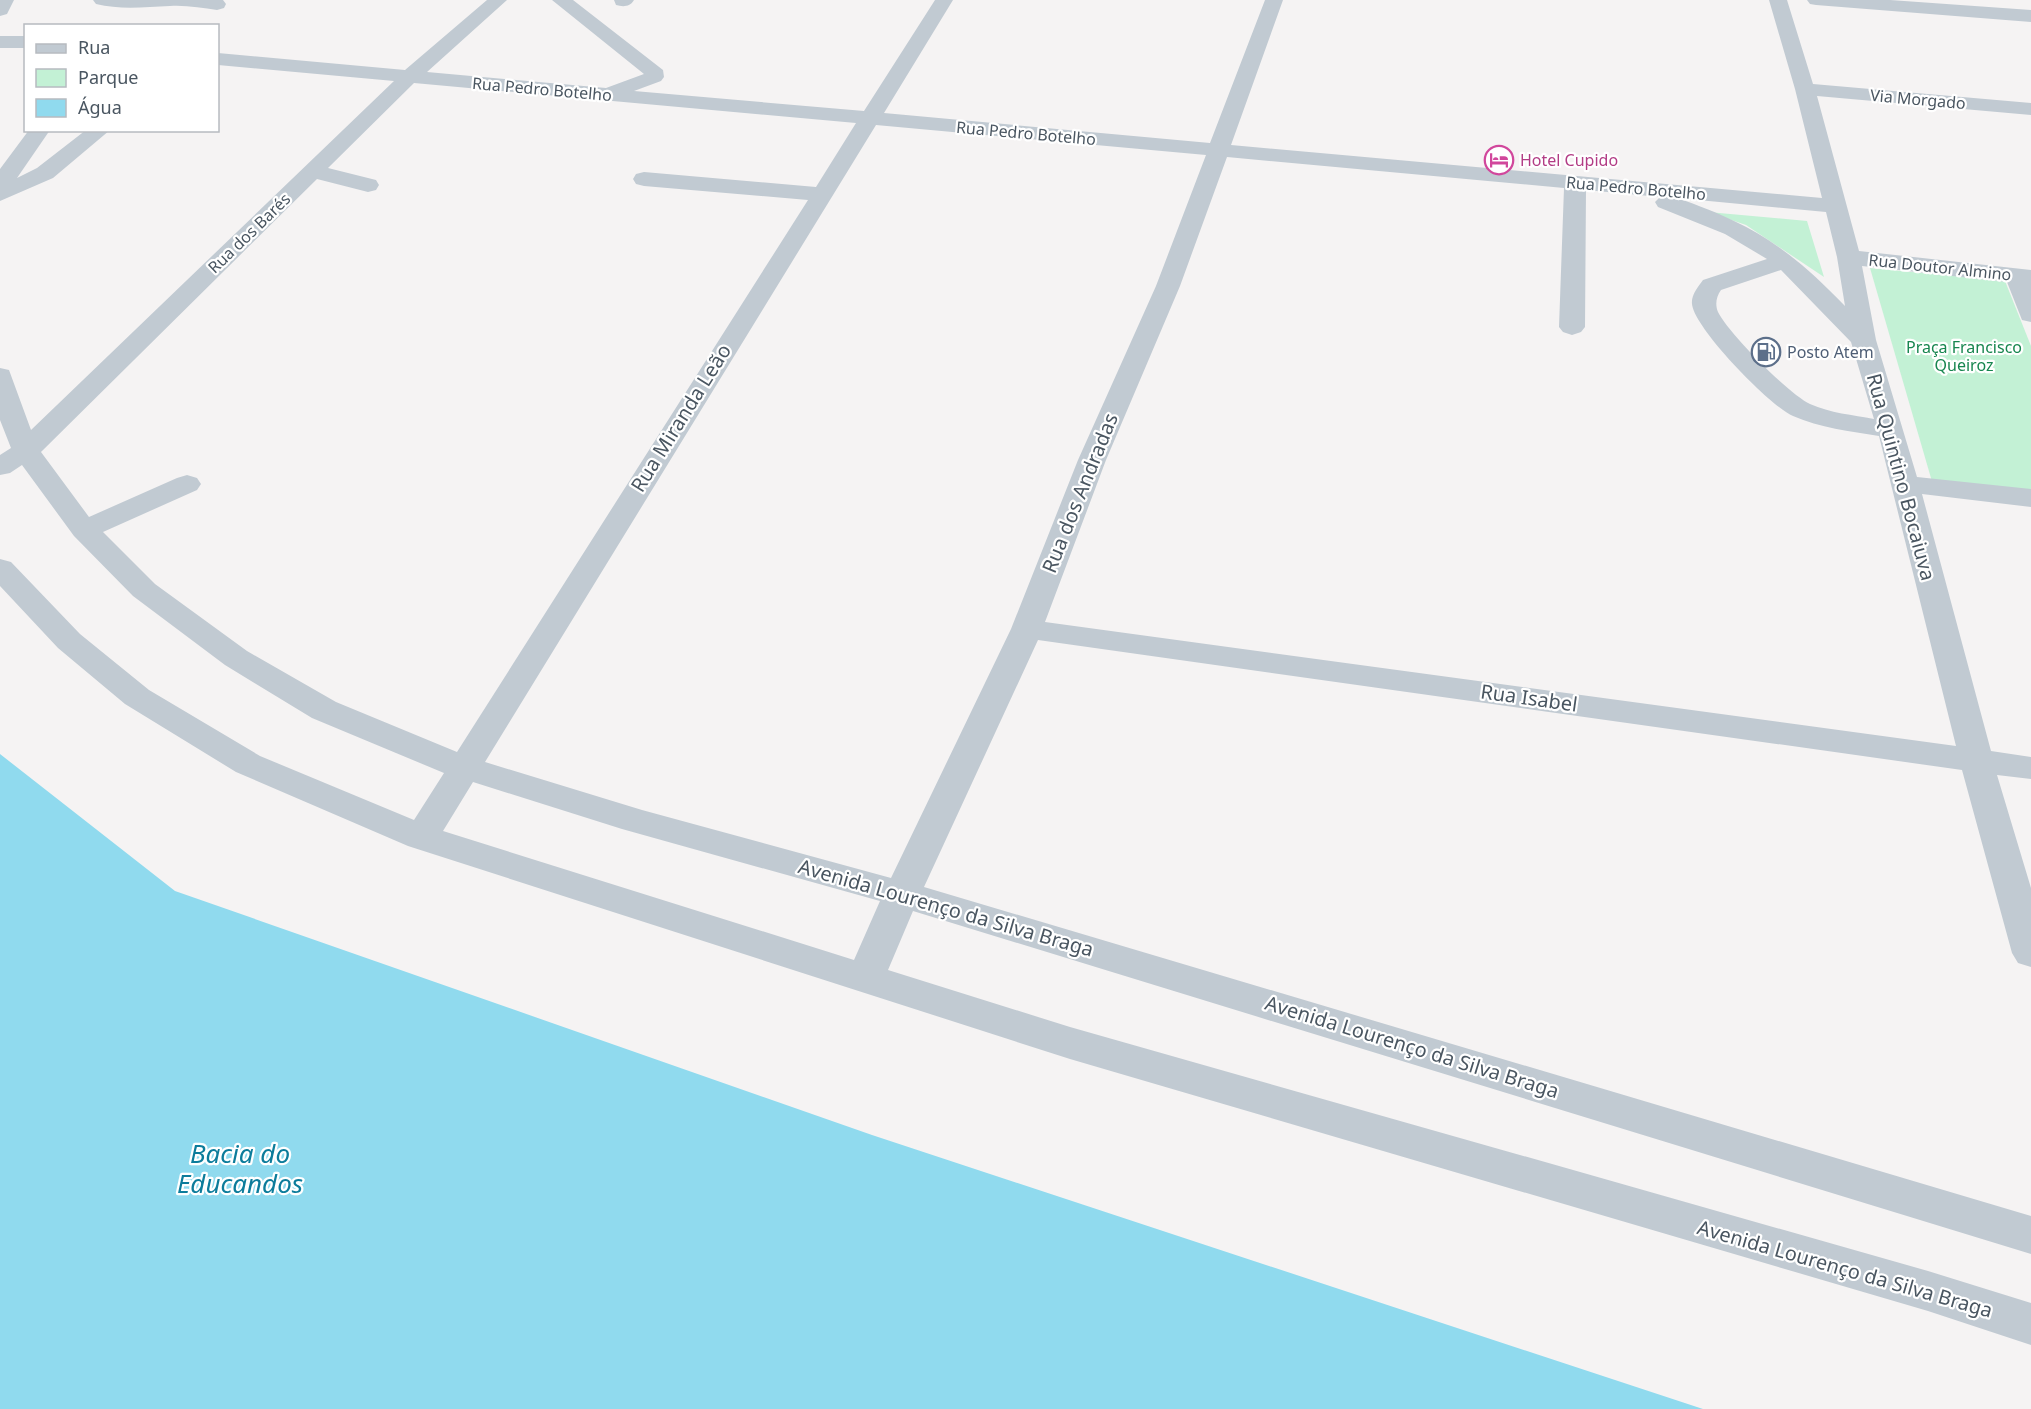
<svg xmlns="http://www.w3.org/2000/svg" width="2031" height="1409" font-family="'Noto Sans',sans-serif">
  <rect width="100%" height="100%" fill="#f5f3f3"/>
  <!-- green -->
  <g fill="#c3f1d5">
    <polygon points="1708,212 1807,221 1824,277 1746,225"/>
    <polygon points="1870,268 2005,281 2031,346 2031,496 1933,485"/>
  </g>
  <!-- water -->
  <polygon fill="#90daee" points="0,754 175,891 872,1135 1703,1409 0,1409"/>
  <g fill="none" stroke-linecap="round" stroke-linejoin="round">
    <!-- minor -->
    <g fill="#c1cad2" fill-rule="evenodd">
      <polygon points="0,0 14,0 7,14 0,16"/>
      <path d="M93,0H223L226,4L224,8L217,10C202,8 186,5 170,6C145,7 120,10 96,4Z"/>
      <path d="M487,0H507L427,72L606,88L644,74L552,0H573L663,70L664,77L661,81L634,91L864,111L935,0H953L884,113L1210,143L1265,0H1283L1231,145L1822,198L1795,89L1769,0H1787L1813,84L2031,103V115L1817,96L1859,251L2031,270V322L2022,320L2007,282L1862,266L1876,340L1917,477L2031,489V507L1922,494L1991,751L2031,757V779L1997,775L2031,888V967L2018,963L2012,953L1962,770L1038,640L924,887L2031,1216V1254L913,911L888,970L1070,1027L1928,1271L2031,1303V1345L1928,1311L1070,1059L408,846L236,772L125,704L58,648L0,586V559L11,562L80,634L149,690L260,756L414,820L444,773L312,718L225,665L133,596L74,536L22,465L10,473L0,475V455L11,448L0,420V368L9,370L31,430L394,81L218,65V53L405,70ZM414,83L856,123L816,187L644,172L636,174L633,179L636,184L644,186L808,200L457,752L336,702L247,651L155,584L103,532L197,490L201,484L197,478L187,475L177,478L89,517L41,452L317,179L368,192L376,190L379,185L376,180L328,168ZM876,125L1206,155L1156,286L1078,460L1011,629L891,878L642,810L485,762ZM1227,157L1564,188L1559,327L1563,332L1572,335L1581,332L1585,327L1586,190L1660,197L1655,202L1658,207L1725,234L1767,259L1703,280C1698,287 1691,295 1692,304C1694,328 1770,406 1793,416C1820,428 1850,431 1879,436L1956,746L1045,622L1106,460L1180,286ZM1677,198L1826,212L1837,257L1845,306C1790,249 1753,224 1677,198ZM1781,270L1851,342L1874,419C1853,415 1830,413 1810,404C1789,394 1729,334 1718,312C1715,305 1716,297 1721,290ZM473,782L622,829L880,901L854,960L443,831Z"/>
      <path d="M614,0H634C630,7 623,7 616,5Z"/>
      <polygon points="1807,0 1890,0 2031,10 2031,22 1816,5 1810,4"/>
      <rect x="0" y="36" width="26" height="12"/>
      <polygon points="29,130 50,130 17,178 37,168 86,130 110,130 53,178 0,201 0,169"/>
    </g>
  </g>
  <!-- icons -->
  <defs>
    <g id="hotel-ring" transform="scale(1.5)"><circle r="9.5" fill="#fff" stroke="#d1479c" stroke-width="1.5"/><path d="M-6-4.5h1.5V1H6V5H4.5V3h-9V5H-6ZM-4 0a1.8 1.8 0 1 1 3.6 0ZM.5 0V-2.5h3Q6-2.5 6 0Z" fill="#d1479c"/></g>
    <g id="fuel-ring" transform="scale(1.5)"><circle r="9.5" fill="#fff" stroke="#5c6f8a" stroke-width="1.5"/><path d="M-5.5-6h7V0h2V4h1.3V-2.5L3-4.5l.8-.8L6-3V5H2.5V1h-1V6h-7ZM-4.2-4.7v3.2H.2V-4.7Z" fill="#5c6f8a"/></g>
  </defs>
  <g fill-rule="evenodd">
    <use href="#hotel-ring" x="1499" y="160"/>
    <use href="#fuel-ring" x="1766" y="352"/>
  </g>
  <g text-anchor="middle" stroke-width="4.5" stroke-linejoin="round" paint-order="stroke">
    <!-- far-street labels -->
    <g font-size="16" fill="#4a5661" stroke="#fff">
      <text transform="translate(542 89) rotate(5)" y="6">Rua Pedro Botelho</text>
      <text transform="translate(1918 99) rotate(5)" y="6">Via Morgado</text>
      <text transform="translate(1026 133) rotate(5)" y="6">Rua Pedro Botelho</text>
      <text transform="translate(1636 188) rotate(5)" y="6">Rua Pedro Botelho</text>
      <text transform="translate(249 233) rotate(-44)" y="6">Rua dos Barés</text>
      <text transform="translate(1940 267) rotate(6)" y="6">Rua Doutor Almino</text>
    </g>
    <!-- far-hotel labels -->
    <g font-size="16" fill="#b23c85" stroke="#fff" text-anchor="start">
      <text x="1520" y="166">Hotel Cupido</text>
    </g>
    <!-- far-park labels -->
    <g font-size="16" fill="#17864f" stroke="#fff">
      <text x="1964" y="353">Praça Francisco<tspan x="1964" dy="18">Queiroz</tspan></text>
    </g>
    <!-- far-service labels -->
    <g font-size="16" fill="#4e5e75" stroke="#fff" text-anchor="start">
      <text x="1787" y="358">Posto Atem</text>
    </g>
    <!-- street labels -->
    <g font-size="20" fill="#4a5661" stroke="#fff">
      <text transform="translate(681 418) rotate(-58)" y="7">Rua Miranda Leão</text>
      <text transform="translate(1901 477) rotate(75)" y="7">Rua Quintino Bocaiuva</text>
      <text transform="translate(1080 493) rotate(-68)" y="7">Rua dos Andradas</text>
      <text transform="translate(1529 698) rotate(8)" y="7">Rua Isabel</text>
      <text transform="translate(946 908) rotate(16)" y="7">Avenida Lourenço da Silva Braga</text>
      <text transform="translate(1412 1047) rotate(17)" y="7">Avenida Lourenço da Silva Braga</text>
      <text transform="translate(1845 1269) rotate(16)" y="7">Avenida Lourenço da Silva Braga</text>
    </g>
    <!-- near-water labels -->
    <g font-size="26" font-style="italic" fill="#0c7c9b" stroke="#fff">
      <text x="240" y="1163">Bacia do<tspan x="240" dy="30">Educandos</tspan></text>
    </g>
  </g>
  <!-- legend -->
  <rect x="24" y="24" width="195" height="108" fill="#ffffff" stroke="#b7bbc0" stroke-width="1.5"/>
  <rect x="36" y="44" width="30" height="9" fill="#c1cad2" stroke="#b7bbc0" stroke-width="1.5"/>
  <text x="78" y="54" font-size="18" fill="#4a5661">Rua</text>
  <rect x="36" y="69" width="30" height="18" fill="#c3f1d5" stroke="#b7bbc0" stroke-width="1.5"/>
  <text x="78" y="84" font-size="18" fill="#4a5661">Parque</text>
  <rect x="36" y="99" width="30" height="18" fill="#90daee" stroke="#b7bbc0" stroke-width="1.5"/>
  <text x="78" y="114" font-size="18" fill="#4a5661">Água</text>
</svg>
